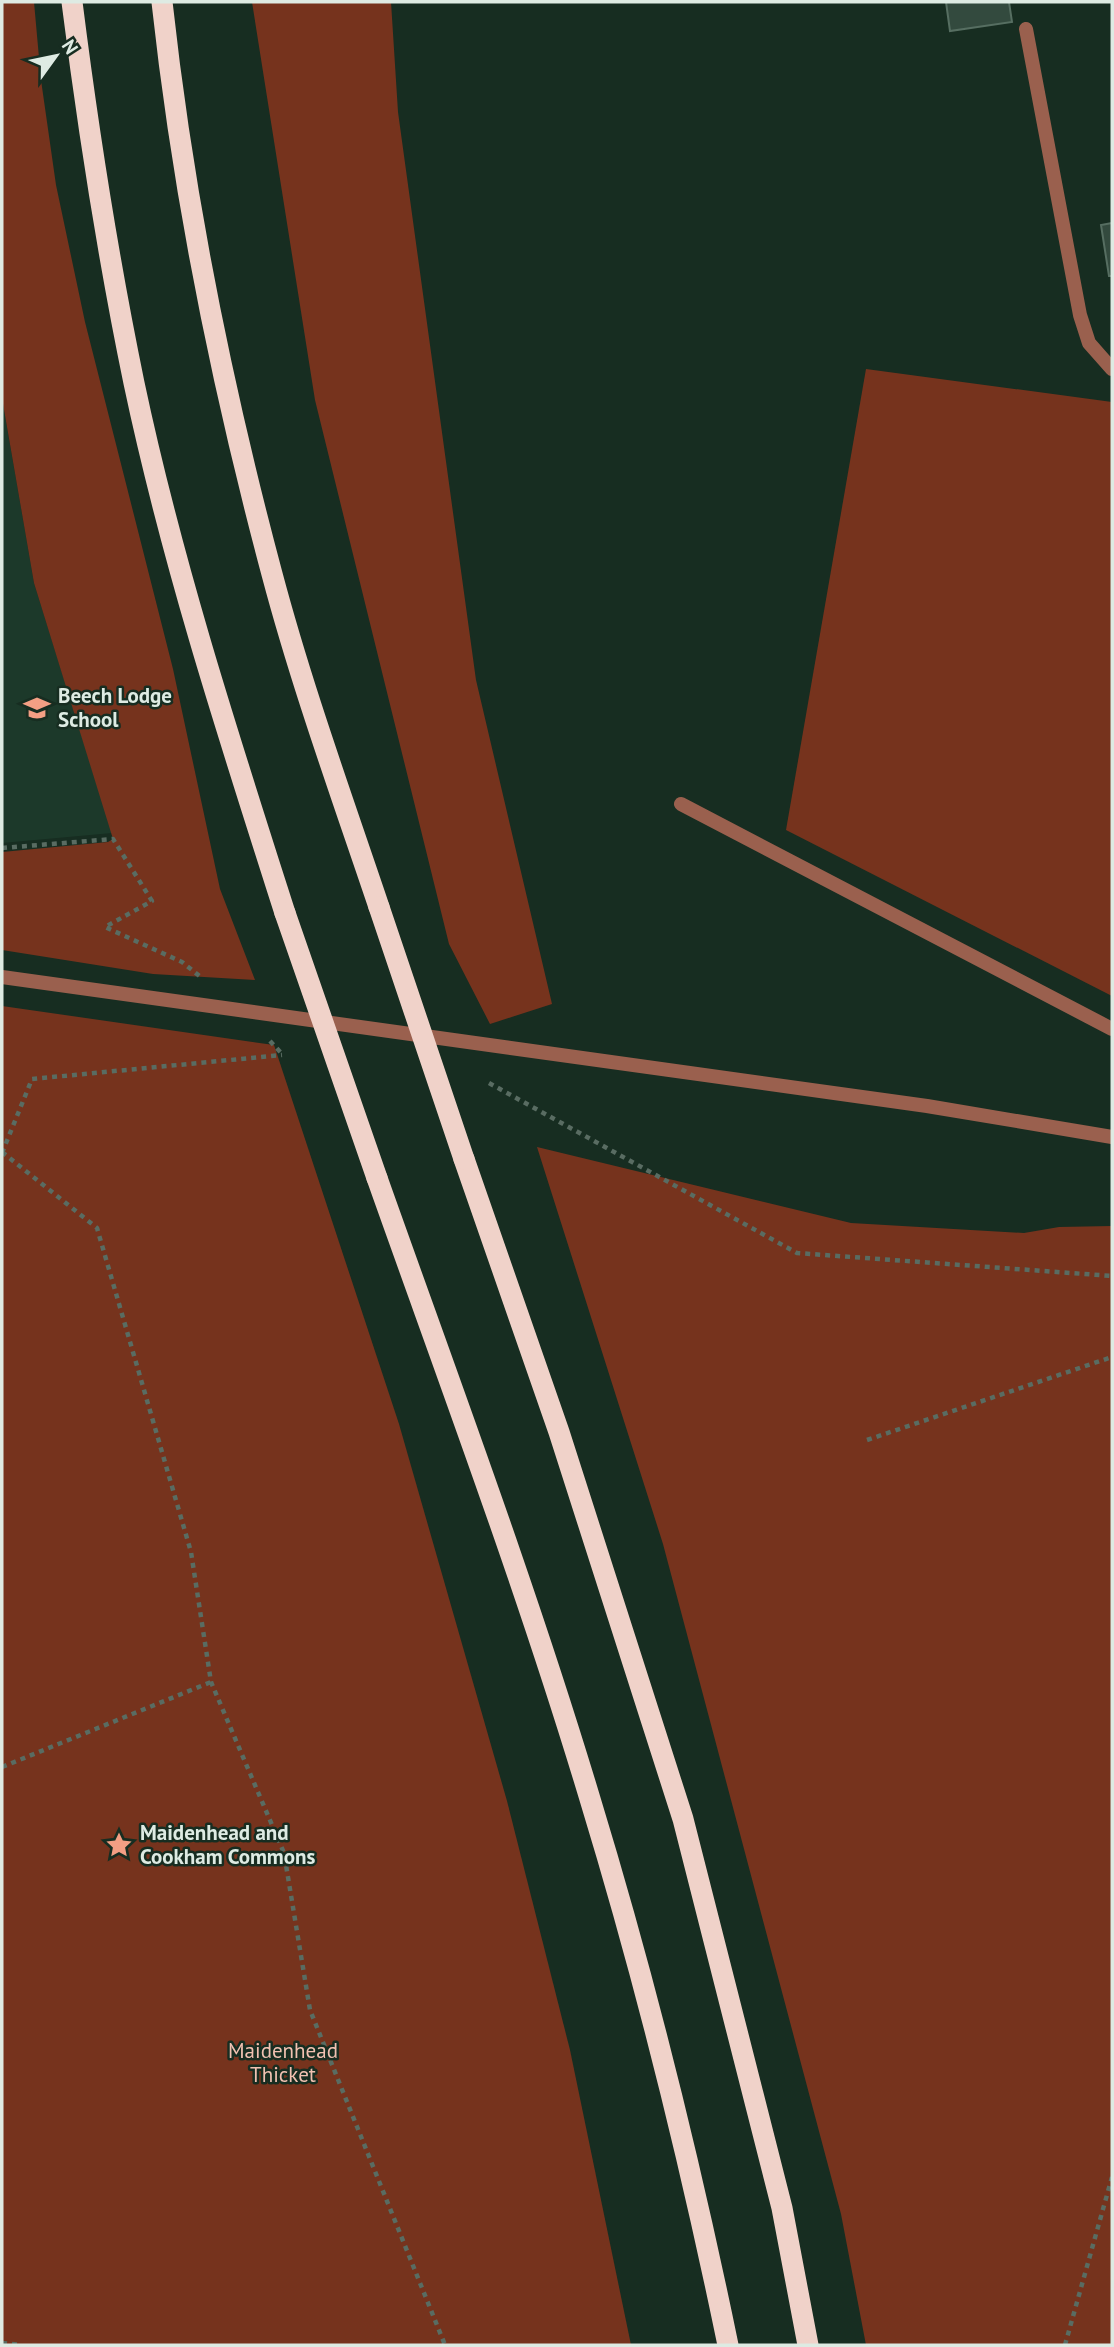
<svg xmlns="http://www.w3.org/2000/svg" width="1114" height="2347" font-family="'PT Sans',sans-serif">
  <rect width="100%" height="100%" fill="#172d21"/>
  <!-- built -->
  <polygon fill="#1c392a" points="2,398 34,583 112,833 2,843"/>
  <!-- green -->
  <g fill="#76331d">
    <polygon points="2,2 34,2 41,80 56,185 85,322 173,669 220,889 255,980 153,974 2,950 2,852 108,842 113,839 34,583 2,398"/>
    <polygon points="252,2 391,2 398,112 476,680 552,1004 490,1024 449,944 315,400"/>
    <polygon points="866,369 1112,402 1112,996 786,830"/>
    <polygon points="2,1006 274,1045 399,1424 507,1801 570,2050 631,2345 2,2345"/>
    <polygon points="537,1147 851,1223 1024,1233 1059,1227 1112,1226 1112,2345 866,2345 841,2214 663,1544"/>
  </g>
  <!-- building -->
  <g fill="#334a3e" stroke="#566e61" stroke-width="2">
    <polygon points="946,2 1009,2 1012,22 950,31"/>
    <polygon points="1112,223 1112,276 1109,276 1101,225"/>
  </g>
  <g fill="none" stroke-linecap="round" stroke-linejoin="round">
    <!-- path -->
    <g stroke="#596c62" stroke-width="4.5" stroke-dasharray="5 5" stroke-linecap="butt">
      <polyline points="2,848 113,839 152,901 105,927 182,962 202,978"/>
      <polyline points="270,1041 283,1055"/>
      <polyline points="489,1083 797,1253 1112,1276"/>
      <polyline points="2,1152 97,1228 191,1552 211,1682 284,1853 310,2010 445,2345"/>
      <polyline points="2,1153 32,1079 282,1055"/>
      <polyline points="867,1440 1112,1357"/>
      <polyline points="2,1767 211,1682"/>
      <polyline points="2,2343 21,2345"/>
      <polyline points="1065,2345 1112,2177"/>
    </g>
    <!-- lane -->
    <g stroke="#9a604e" stroke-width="14">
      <polyline points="1026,29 1080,315 1089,343 1112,369"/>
      <polyline points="681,804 1112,1029"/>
      <polyline points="2,977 927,1106 1112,1137"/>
    </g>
    <!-- highway -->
    <g stroke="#f0d2c9" stroke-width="21">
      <path d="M72,2C88,129 108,257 134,383C172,563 229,738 285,913"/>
      <path d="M162,2C183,195 222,387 272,574C302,687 342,797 379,907"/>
      <polyline points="464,1159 559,1432 683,1819 782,2208 808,2345"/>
      <path d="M377,1178C450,1384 527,1589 590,1799C645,1979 690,2161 728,2345"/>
    </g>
    <!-- highway-bridge -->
    <g stroke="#f0d2c9" stroke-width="21">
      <polyline points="379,907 464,1159"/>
      <polyline points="285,913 377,1178"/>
    </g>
  </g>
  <!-- icons -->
  <defs>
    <g id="school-bare" transform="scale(2.1)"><path d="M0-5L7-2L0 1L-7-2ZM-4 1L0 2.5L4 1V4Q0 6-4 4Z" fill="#f39f84" stroke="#172d21" stroke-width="2.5" paint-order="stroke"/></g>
    <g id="sight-bare" transform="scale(2.1)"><path d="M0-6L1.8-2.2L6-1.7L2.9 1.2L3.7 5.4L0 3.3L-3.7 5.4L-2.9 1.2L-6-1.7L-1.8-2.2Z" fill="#f39f84" stroke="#172d21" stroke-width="2.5" paint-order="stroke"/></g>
  </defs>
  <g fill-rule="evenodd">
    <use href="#school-bare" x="37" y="708"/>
    <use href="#sight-bare" x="119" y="1845"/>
  </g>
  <g text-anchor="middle" stroke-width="5" stroke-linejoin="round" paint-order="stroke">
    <!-- poi labels -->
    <g font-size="21" font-weight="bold" fill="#deebe3" stroke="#172d21" text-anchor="start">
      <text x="58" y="703">Beech Lodge<tspan x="58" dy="24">School</tspan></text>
      <text x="140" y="1840">Maidenhead and<tspan x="140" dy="24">Cookham Commons</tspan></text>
    </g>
    <!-- park labels -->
    <g font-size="21" fill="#f1c1b1" stroke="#172d21">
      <text x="283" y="2058">Maidenhead<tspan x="283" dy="24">Thicket</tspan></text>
    </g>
  </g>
  <!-- border -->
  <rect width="1114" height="2347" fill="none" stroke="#deebe3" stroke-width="7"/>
  <!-- north arrow -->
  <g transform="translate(56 56) rotate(57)" stroke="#172d21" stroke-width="5" paint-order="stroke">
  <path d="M0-5L12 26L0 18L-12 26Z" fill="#deebe3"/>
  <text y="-10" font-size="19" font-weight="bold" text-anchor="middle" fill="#deebe3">N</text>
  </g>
</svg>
